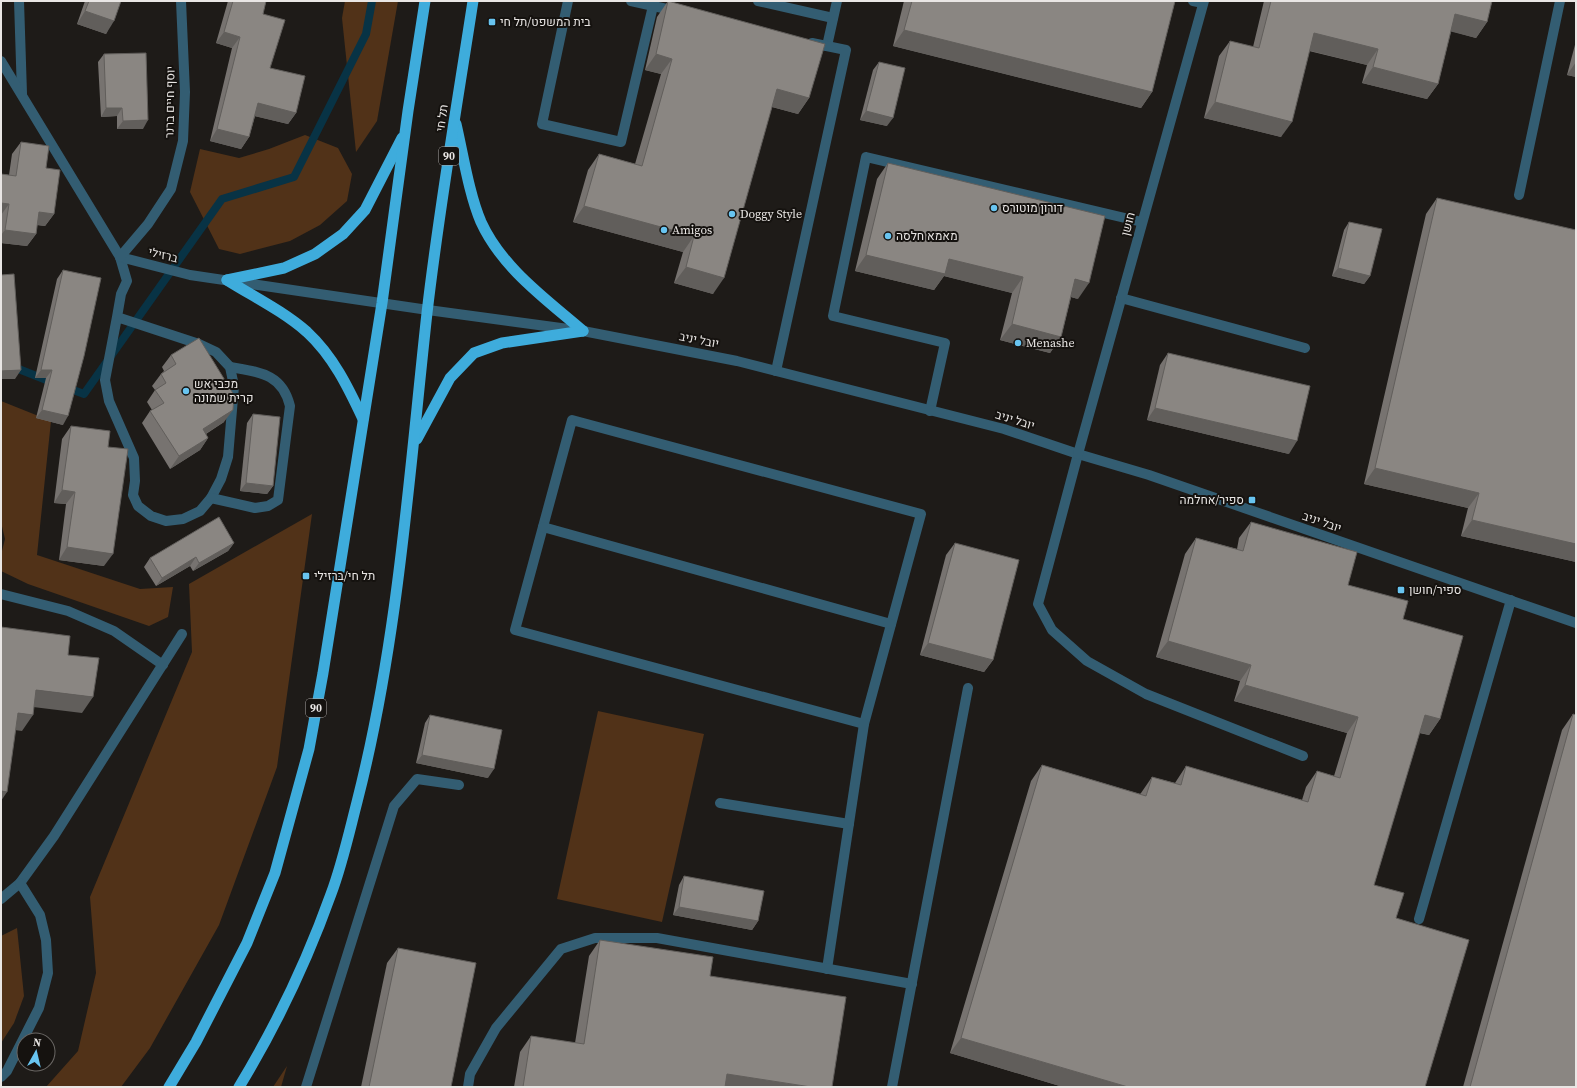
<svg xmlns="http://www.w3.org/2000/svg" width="1577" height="1088" font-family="'Source Serif 4',Heebo,serif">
  <rect width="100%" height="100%" fill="#1e1b18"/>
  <!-- green -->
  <g fill="#513218">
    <polygon points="345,1 398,1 377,121 356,152 342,18"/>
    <polygon points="305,135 338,148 352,174 347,201 320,225 290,241 240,254 219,249 190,192 200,149 239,158 269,149"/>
    <polygon points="1,401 51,421 37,555 140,589 173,587 168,617 149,626 28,584 1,571 1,555 5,539 1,522"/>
    <polygon points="312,514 277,767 219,925 150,1048 121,1087 46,1087 78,1051 96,973 90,897 192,652 189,584"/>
    <polygon points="598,711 704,734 662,922 557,899"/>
    <polygon points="17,928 24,996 14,1023 1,1043 1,936"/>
    <polygon points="287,1066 281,1087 273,1087"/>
  </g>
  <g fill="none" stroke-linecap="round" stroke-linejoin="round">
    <!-- stream -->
    <g stroke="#083345" stroke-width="8">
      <polyline points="1,362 54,383"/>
      <polyline points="65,387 84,394 222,199 294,177 366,34 372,1"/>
    </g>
    <!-- service -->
    <g stroke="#335d72" stroke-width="10">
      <polyline points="568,1 542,124 621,142 653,6"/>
      <polyline points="631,1 676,11"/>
      <polyline points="758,1 833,18"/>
      <polyline points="1193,1 1203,3"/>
      <polyline points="827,46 837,1"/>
      <polyline points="1519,195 1560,1"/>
      <polyline points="1121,298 1305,348"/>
      <polyline points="117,317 199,344 216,352 230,367 234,386 228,457 221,479 211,498 200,511 183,519 166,521 151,516 138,506 133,495 135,481 134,458 109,401 105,380 117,317 121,294 127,281 120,257"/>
      <polyline points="776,371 846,50 812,43"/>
      <polyline points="930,411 945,343 833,316 866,157 1142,222"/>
      <polygon points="572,420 921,514 864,724 515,630"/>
      <polyline points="1078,454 1038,604 1052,630 1087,661 1146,694 1303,756"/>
      <path d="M211,498L255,508L268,506L278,500L290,406C282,373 258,372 230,367"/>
      <polyline points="543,527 891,624"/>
      <polyline points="720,803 849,824"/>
      <polyline points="1419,919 1511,600"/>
      <polyline points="827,969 864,724"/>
      <polyline points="306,1087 394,806 417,779 459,785"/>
    </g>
    <!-- minor -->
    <g stroke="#335d72" stroke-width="10">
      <polyline points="19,1 22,94"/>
      <polyline points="1,61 120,257 190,275 428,310 583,331 737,361 1004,429 1078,454 1149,475 1576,623"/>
      <polyline points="120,257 148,224 171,189 183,141 185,92 181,1"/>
      <polyline points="1078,454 1204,1"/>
      <polyline points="1,594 68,611 114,631 163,665"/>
      <polyline points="1,899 20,883 54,836 182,634"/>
      <polyline points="1,1077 7,1071 39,1008 48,973 46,940 40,915 20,883"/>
      <polyline points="468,1087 470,1074 496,1028 561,949 595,938 657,938 912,984"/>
      <polyline points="892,1087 968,688"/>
    </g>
    <!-- trunk -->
    <g stroke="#3eacdc" stroke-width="11">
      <path d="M456,124C463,154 469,194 481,222C502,268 546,299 583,331"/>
      <polyline points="227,280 284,268 315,254 343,234 365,210 402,138"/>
      <path d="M227,280C254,297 283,311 307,332C333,356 348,387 363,419"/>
      <polyline points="417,439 450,378 474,353 502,343 583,331"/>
      <polyline points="169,1087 196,1042 247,943 275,873 309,749 323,673 382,303 408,111 425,1"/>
      <path d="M239,1087C276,1026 307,961 331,894C342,865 349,833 357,802C398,642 409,476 427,313C439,209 457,105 473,1"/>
    </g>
  </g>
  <!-- wall -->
  <g fill="#777370">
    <polygon points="85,1 121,1 106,34 77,24"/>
    <polygon points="228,1 266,1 263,14 270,68 296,113 288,124 255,116 249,137 241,149 210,141 232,48 216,43"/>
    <polygon points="668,1 809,98 798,114 772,107 713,294 674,283 683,252 573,222 588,170 599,154 635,164 661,74 645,70 657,17"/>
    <polygon points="904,1 1175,1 1152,92 1141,108 893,46"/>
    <polygon points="1264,1 1492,1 1487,22 1476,38 1451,31 1438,84 1427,99 1362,83 1367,65 1309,51 1281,137 1204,118 1219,56 1230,41 1253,47"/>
    <polygon points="1576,41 1576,77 1567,75"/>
    <polygon points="104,54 143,129 117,129 117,116 101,117 98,62"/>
    <polygon points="879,62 887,126 860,120 873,70"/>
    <polygon points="21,142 46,168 54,214 45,226 37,225 36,234 27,246 1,243 1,174 9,175 12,154"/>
    <polygon points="888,163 1078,299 1071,297 1061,337 1050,353 1000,340 1012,293 944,276 934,290 855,271 877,179"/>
    <polygon points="1437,198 1576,562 1461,536 1468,508 1364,484 1426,214"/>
    <polygon points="1349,222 1370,276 1364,284 1332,276 1344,230"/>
    <polygon points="63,270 63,425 36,418 46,378 35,378 57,279"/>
    <polygon points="1168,353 1289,454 1147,420 1160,365"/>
    <polygon points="171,355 224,422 206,434 208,438 200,450 170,469 142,423 150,411 152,410 147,402 155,390 152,386 161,374 164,371 162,367"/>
    <polygon points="253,414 273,486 267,494 240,491 247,423"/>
    <polygon points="71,426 108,447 104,566 59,560 66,504 54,503 62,439"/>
    <polygon points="1251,522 1348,585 1403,619 1440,719 1429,735 1419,733 1374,885 1396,918 1425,1087 1063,1087 950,1053 1031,781 1042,765 1140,794 1141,793 1152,777 1175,783 1186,766 1302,800 1306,787 1317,771 1334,776 1347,733 1234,701 1240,681 1156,657 1185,554 1196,538 1237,549 1239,538"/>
    <polygon points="234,543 228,551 193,571 190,566 156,586 144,567 150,558"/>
    <polygon points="955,543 993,660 984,672 920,655 946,555"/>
    <polygon points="1573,714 1576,1087 1463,1087 1562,730"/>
    <polygon points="430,715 488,778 416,763 425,723"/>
    <polygon points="684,876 758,921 752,930 673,915 679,885"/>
    <polygon points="600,940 710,976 832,1087 514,1087 520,1052 531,1036 575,1043 589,956"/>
    <polygon points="398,948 451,1087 361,1087 387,963"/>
  </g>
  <!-- shaded-wall -->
  <g fill="#615e5b">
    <polygon points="85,11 114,21 106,34 77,24"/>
    <polygon points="1455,14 1487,22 1476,38 1445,30"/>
    <polygon points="904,30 1152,92 1141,108 893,46"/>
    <polygon points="224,32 240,37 232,48 216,43"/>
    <polygon points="1314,33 1378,49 1367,65 1303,49"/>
    <polygon points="656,54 672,59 661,74 645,70"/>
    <polygon points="1576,62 1576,77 1567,75"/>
    <polygon points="1373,67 1438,84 1427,99 1362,83"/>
    <polygon points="777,89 809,98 798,114 765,105"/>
    <polygon points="1215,102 1292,122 1281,137 1204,118"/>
    <polygon points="258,103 296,113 288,124 250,115"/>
    <polygon points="106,108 122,108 117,116 101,117"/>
    <polygon points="866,111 893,118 887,126 860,120"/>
    <polygon points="148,120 143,129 117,129 123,121"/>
    <polygon points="217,129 249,137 241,149 210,141"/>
    <polygon points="1,203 9,204 1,215"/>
    <polygon points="584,206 694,236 683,252 573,222"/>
    <polygon points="39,212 54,214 45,226 30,224"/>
    <polygon points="5,230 36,234 27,246 1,243 1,235"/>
    <polygon points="866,255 949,259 1023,277 1012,293 944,276 934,290 855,271"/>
    <polygon points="686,267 724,278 713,294 674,283"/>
    <polygon points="1338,268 1370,276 1364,284 1332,276"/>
    <polygon points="1075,279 1089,283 1078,299 1064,295"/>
    <polygon points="1012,324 1061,337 1050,353 1000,340"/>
    <polygon points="21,370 15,379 1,379 1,371"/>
    <polygon points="41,370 52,370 46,378 35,378"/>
    <polygon points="1155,408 1297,441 1289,454 1147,420"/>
    <polygon points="42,410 68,416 63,425 36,418"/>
    <polygon points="233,410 224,422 194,441 203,429"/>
    <polygon points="208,438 200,450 170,469 179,456"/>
    <polygon points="1375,468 1479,493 1468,508 1364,484"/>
    <polygon points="246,483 273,486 267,494 240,491"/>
    <polygon points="62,490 75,492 66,504 54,503"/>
    <polygon points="1472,520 1576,544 1576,562 1461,536"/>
    <polygon points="234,543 228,551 193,571 199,563"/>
    <polygon points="67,547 113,554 104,566 59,560"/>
    <polygon points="196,557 190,566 156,586 162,578"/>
    <polygon points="1168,641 1251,665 1240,681 1156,657"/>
    <polygon points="928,643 993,660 984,672 920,655"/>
    <polygon points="1245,685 1358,717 1347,733 1234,701"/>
    <polygon points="36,690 93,697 82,713 25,706"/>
    <polygon points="18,713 33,715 22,731 7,729"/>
    <polygon points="1425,715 1440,719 1429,735 1413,731"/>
    <polygon points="422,755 494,769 488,778 416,763"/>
    <polygon points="1,791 7,792 1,801"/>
    <polygon points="679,907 758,921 752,930 673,915"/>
    <polygon points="961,1038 1128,1087 1063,1087 950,1053"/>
    <polygon points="727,1074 811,1087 718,1087"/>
  </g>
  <!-- building -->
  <g fill="#8a8682" stroke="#615e5b">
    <polygon points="89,1 121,1 114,21 85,11"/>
    <polygon points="233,1 266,1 263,14 285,20 270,68 305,76 296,113 258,103 249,137 217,129 240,37 224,32"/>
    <polygon points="668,1 825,44 809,98 777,89 724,278 686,267 694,236 584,206 599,154 642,166 672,59 656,54"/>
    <polygon points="912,1 1175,1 1152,92 904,30"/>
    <polygon points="1271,1 1492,1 1487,22 1455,14 1438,84 1373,67 1378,49 1314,33 1292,122 1215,102 1230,41 1259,48"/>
    <polygon points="146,53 148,120 123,121 122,108 106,108 104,54"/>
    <polygon points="879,62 905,68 893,118 866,111"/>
    <polygon points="21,142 49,146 46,168 60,170 54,214 39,212 36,234 5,230 9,204 1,203 1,174 16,176"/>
    <polygon points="888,163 1105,216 1089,283 1075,279 1061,337 1012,324 1023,277 949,259 945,274 866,255"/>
    <polygon points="1437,198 1576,230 1576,544 1472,520 1479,493 1375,468"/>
    <polygon points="1349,222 1382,229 1370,276 1338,268"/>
    <polygon points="63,270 101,278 84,356 68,416 42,410 52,370 41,370"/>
    <polygon points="14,274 21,370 1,371 1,275"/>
    <polygon points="199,338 234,395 233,410 203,429 208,438 179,456 150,411 164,403 155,390 166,383 161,374 176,364 171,355"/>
    <polygon points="1168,353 1310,386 1297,441 1155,408"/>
    <polygon points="253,414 280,417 273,486 246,483"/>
    <polygon points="71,426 110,431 108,447 128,449 113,554 67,547 75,492 62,490"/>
    <polygon points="219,517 234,543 199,563 196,557 162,578 150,558"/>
    <polygon points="1251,522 1357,552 1348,585 1408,601 1403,619 1463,636 1440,719 1425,715 1374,885 1404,893 1396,918 1469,940 1425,1087 1128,1087 961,1038 1042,765 1146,796 1152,777 1181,785 1186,766 1308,802 1317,771 1340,778 1358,717 1245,685 1251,665 1168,641 1196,538 1243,551"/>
    <polygon points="955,543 1019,560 993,660 928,643"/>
    <polygon points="1,627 70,636 68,655 99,658 93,697 36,690 33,715 18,713 7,792 1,791"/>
    <polygon points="1573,714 1576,715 1576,1087 1470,1087"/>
    <polygon points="430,715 502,730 494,769 422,755"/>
    <polygon points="684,876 764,891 758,921 679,907"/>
    <polygon points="600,940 713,957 710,976 846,997 832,1087 811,1087 727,1074 725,1087 523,1087 531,1036 584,1044"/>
    <polygon points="398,948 476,963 451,1087 369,1087"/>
  </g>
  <!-- markers -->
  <g fill="#68c4f0" stroke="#15120f" stroke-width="1.5">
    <rect x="488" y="18" width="8" height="8" rx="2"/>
    <circle cx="994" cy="208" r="4"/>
    <circle cx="732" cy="214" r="4"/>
    <circle cx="664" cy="230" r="4"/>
    <circle cx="888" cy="236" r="4"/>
    <circle cx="1018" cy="343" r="4"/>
    <circle cx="186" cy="391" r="4"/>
    <rect x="1248" y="496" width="8" height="8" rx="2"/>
    <rect x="302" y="572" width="8" height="8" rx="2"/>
    <rect x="1397" y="586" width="8" height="8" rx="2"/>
  </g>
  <g text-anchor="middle" stroke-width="4" stroke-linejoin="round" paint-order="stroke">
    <!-- shield labels -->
    <g fill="#15120f" stroke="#a9a6a4" stroke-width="1">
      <rect x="439" y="147" width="20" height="18" rx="3"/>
      <rect x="306" y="699" width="20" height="18" rx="3"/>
    </g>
    <g font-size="11" font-weight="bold" fill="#e9e6e4">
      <text x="449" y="160">90</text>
      <text x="316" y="712">90</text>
    </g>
    <!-- poi labels -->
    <g font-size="12" fill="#e9e6e4" stroke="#15120f" text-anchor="start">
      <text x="500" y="26">בית המשפט/תל חי</text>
      <text x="1002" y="212">דורון מוטורס</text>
      <text x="740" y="218">Doggy Style</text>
      <text x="672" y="234">Amigos</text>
      <text x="896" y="240">מאמא חלסה</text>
      <text x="1026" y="347">Menashe</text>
      <text x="194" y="388">מכבי אש<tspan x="194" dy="14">קרית שמונה</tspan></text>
      <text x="1244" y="504" text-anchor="end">ספיר/אחלמה</text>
      <text x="314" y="580">תל חי/ברזילי</text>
      <text x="1409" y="594">ספיר/חושן</text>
    </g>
    <!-- street labels -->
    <g font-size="12" fill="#e9e6e4" stroke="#15120f">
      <text transform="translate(170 102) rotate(-89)" y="4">יוסף חיים ברנר</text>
      <text transform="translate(442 118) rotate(-82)" y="4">תל חי</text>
      <text transform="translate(1128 224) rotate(-75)" y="4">חושן</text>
      <text transform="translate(163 255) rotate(14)" y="4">ברזילי</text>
      <text transform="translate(699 340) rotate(11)" y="4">יובל יניב</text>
      <text transform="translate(1015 420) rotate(17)" y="4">יובל יניב</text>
      <text transform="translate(1322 522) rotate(19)" y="4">יובל יניב</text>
    </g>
  </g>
  <!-- border -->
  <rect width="1577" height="1088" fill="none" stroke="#e9e6e4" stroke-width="4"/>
  <!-- north arrow -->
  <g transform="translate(36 1052) rotate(8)"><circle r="19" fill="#15120f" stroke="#6a6764"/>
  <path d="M0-3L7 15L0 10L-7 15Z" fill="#68c4f0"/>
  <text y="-6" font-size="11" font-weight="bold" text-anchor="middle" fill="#e9e6e4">N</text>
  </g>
</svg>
